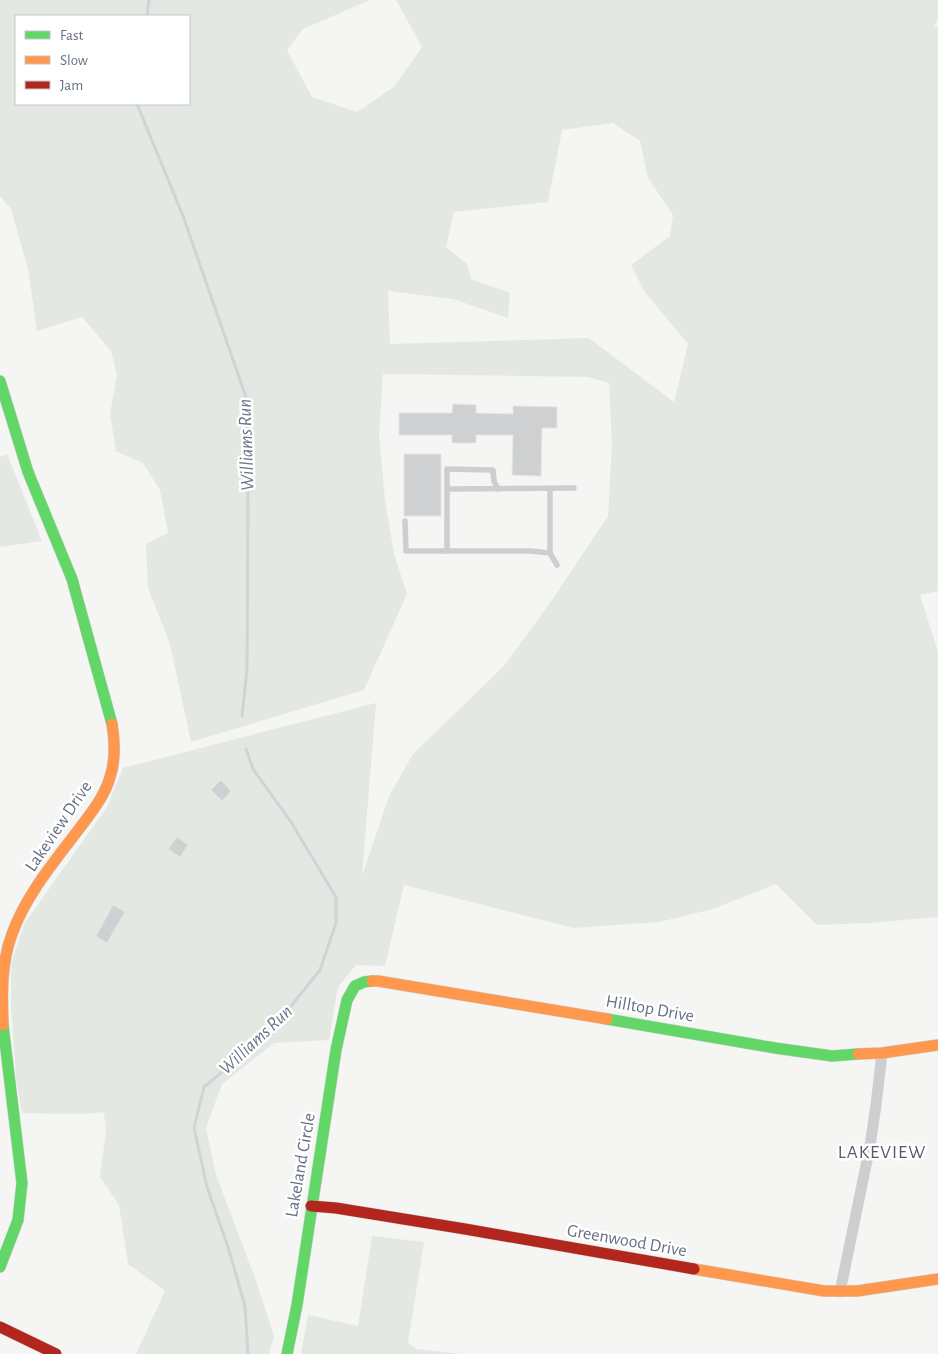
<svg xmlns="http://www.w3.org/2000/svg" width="938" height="1354" font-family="'Alegreya Sans',sans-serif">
  <rect width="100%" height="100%" fill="#f5f5f4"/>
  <!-- green -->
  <g fill="#e4e8e2" fill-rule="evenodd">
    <path d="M0,0H370L303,29L287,50L312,97L357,112L394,87L422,47L396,0H938V19L934,27L938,26V591L920,595L938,652V917L869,923L817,925L776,884L713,909L659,922L574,928L404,885L385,966L356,965L338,987L329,1040L274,1043L222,1084L206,1128L216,1175L254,1275L274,1336L269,1354H136L165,1291L128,1264L119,1205L100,1177L106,1131L104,1112L83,1114L22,1113L16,1077L11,1006V964L24,924L107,807L123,768L376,703L362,876L389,796L413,754L504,666L552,600L608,516L612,444L609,383L588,377L383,374L379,434L385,500L394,554L407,594L364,690L191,742L170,644L148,588L146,544L168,533L160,490L143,463L116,451L110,414L117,375L111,351L82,317L37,331L28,269L11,209L0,196ZM16,16H189V104H16ZM613,123L640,141L648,178L673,215L670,236L631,265L644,291L688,344L674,402L589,338L390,344L388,291L453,299L508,318L510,293L471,279L467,264L446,247L454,212L548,202L562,130Z"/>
    <polygon points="7,454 42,541 0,547 0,457"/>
    <polygon points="372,1236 424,1242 408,1343 417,1349 461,1354 301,1354 308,1315 358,1326"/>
  </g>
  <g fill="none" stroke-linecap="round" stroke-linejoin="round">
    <!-- stream -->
    <g stroke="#ced4d8" stroke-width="3">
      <polyline points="147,16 149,0"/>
      <polyline points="137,104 183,216 247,400 248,512 247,669 242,716"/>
      <polyline points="246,749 253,769 291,822 336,897 336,923 320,970 286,1012 239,1058 204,1087 194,1128 207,1187 228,1247 245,1306 248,1354"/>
    </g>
  </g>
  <!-- building -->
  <g fill="#cfd0d1" stroke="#e4e4e4">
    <polygon points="453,404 476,405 476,413 513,414 513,406 557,407 557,428 542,428 541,476 512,475 513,435 476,435 476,443 452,443 452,435 399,435 399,413 452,413"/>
    <rect x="404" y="454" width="37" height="62"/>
    <polygon points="221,780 231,791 222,801 211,790"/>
    <polygon points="177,837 188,845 180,857 168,849"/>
    <polygon points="113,905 125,912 107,943 96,936"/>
  </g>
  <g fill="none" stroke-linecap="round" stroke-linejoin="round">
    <!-- fast casing -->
    <g stroke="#d1d2d3" stroke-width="12">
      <g id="fast">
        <polyline points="0,381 28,472 72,579 112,724"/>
        <polyline points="607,1019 775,1048 832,1056 858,1054"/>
        <polyline points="0,1267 18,1220 22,1183 3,1025"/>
        <polyline points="287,1354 297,1305 336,1050 347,1000 355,986 364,982 372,981"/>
      </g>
    </g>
    <!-- slow casing -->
    <g stroke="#d1d2d3" stroke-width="12">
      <g id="slow">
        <polyline points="372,981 378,981 607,1019"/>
        <path d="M3,1025C2,994 1,963 12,934C26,895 54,862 79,829C91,813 105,796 110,777C116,759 115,742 112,724"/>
        <polyline points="858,1054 882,1053 938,1045"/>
        <polyline points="694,1269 824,1291 857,1291 938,1279"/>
      </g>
    </g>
    <!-- jam casing -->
    <g stroke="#d1d2d3" stroke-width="12">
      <g id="jam">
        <polyline points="311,1206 336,1208 465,1229 694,1269"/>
        <polyline points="0,1327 56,1354"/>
      </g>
    </g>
    <!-- lane -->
    <g stroke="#cdcecf" stroke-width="5.5">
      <polyline points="447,489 574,488"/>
      <polyline points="498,489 494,481 493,470 447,469 447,551 531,551 550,553 557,565"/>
      <polyline points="550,489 550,553"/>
      <polyline points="405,521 406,551 447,551"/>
    </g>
    <!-- street -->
    <polyline stroke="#cdcecf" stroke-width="11" points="840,1292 870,1146 876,1105 882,1053"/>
    <!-- fast -->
    <use href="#fast" stroke="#63d668" stroke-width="11"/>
    <!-- slow -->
    <use href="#slow" stroke="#ff974d" stroke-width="11"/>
    <!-- jam -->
    <use href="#jam" stroke="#b3261e" stroke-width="11"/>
  </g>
  <g text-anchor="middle" stroke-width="5" stroke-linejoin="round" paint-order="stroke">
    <!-- street labels -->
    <g font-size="18" fill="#656f84" stroke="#fff">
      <text transform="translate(58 826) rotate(-56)" y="6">Lakeview Drive</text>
      <text transform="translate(650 1008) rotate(10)" y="6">Hilltop Drive</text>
      <text transform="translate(300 1165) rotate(-80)" y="6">Lakeland Circle</text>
      <text transform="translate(627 1240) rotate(10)" y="6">Greenwood Drive</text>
    </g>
    <!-- water labels -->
    <g font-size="19" font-style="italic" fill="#667787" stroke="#fff">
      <text transform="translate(245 445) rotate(-92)" y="7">Williams Run</text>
      <text transform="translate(255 1039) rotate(-43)" y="7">Williams Run</text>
    </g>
    <!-- neighbourhood labels -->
    <g font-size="19" letter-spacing="1" fill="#535a69" stroke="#fff">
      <text x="882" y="1158">LAKEVIEW</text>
    </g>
  </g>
  <!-- legend -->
  <rect x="15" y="15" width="175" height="90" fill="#ffffff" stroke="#c1c5ce"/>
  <rect x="25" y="31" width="25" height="8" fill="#63d668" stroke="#c1c5ce"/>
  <text x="60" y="40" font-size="15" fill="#656f84">Fast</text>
  <rect x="25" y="56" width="25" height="8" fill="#ff974d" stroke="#c1c5ce"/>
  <text x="60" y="65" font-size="15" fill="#656f84">Slow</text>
  <rect x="25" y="81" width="25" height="8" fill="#b3261e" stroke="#c1c5ce"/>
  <text x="60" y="90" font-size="15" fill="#656f84">Jam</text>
</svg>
